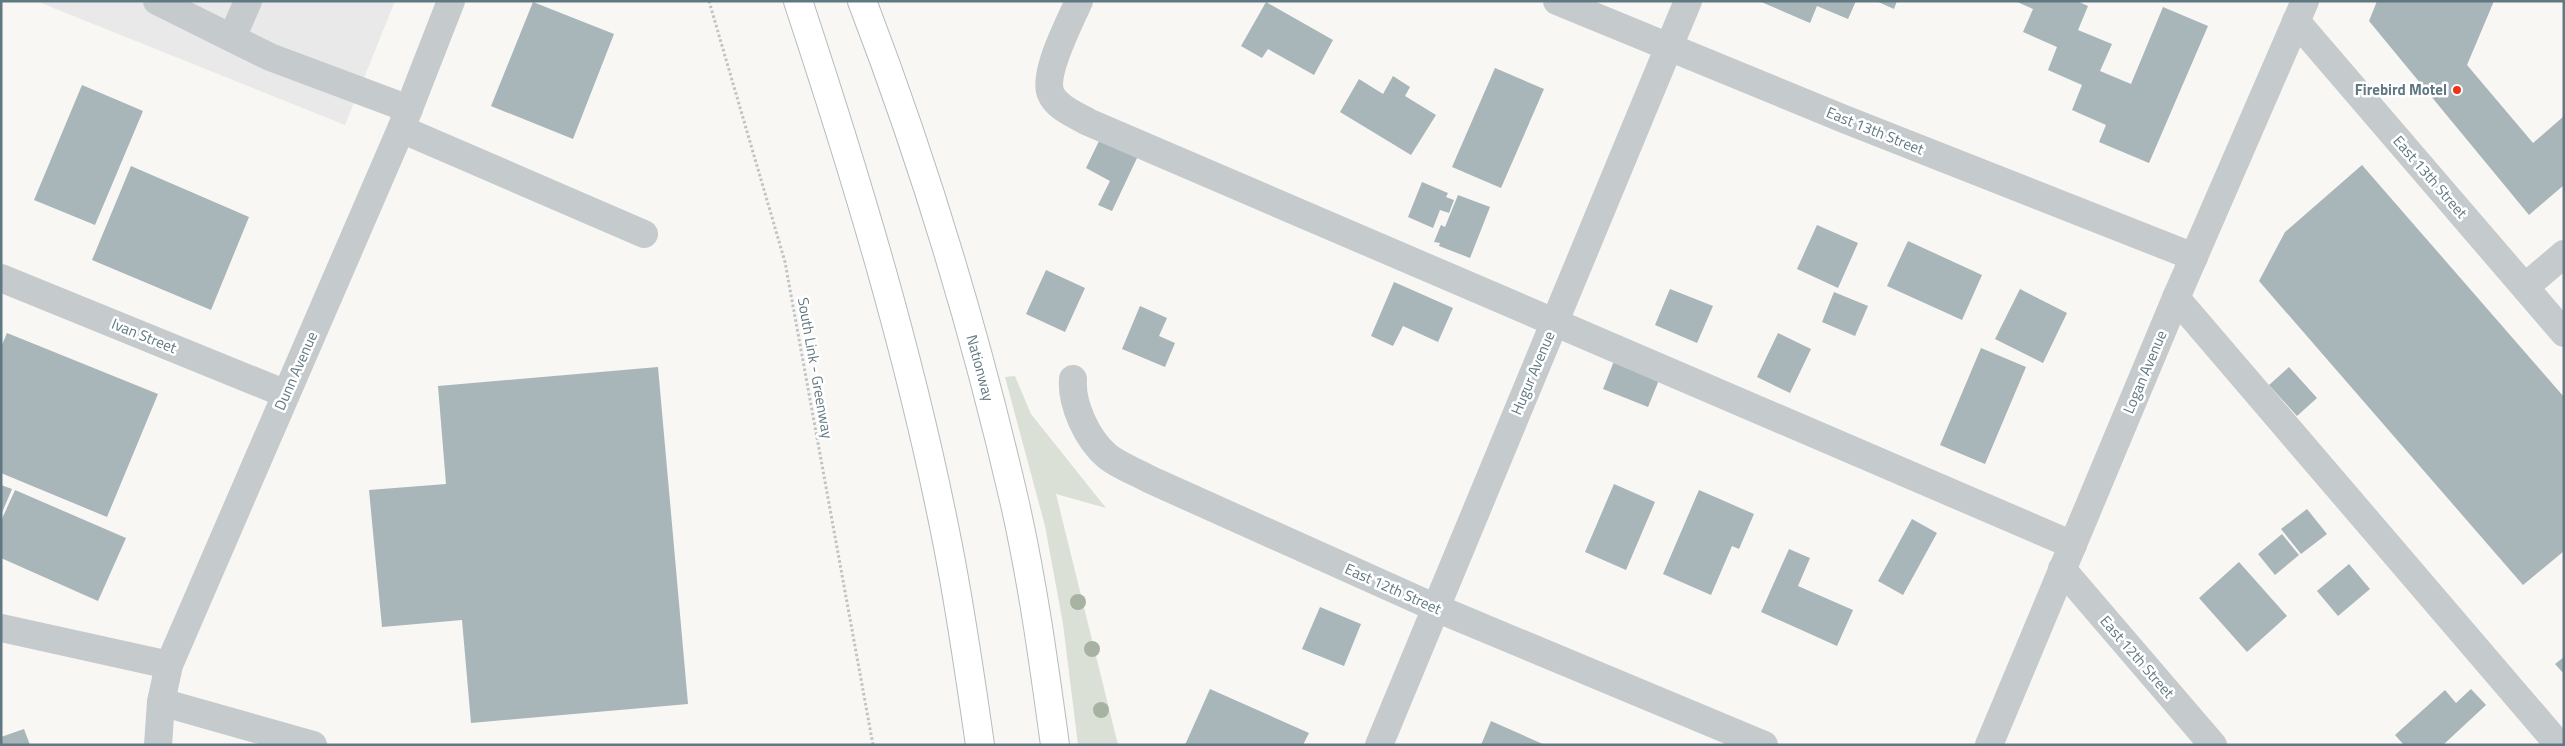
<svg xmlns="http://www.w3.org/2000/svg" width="2565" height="746" font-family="'Titillium Web',sans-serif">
  <rect width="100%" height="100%" fill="#f8f7f4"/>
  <!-- built -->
  <polygon fill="#e8e9e8" points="36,1 395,1 345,125"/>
  <!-- green -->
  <polygon fill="#dae0d5" points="1015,376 1031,414 1106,508 1056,494 1118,745 1078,745 1063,624 1045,526 1005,377"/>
  <!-- building -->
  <g fill="#a8b5b9">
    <polygon points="1759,1 1856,1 1848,19 1817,6 1810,23"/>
    <polygon points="1876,1 1897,1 1894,9"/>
    <polygon points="2015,1 2077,1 2088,6 2078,30 2112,44 2100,71 2131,84 2163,7 2208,26 2149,163 2099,142 2106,125 2072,110 2082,85 2048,70 2057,47 2023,32 2033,9"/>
    <polygon points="2377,1 2494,1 2467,65 2533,143 2564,116 2564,185 2529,215 2369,21"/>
    <polygon points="533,2 614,34 573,139 491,106"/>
    <polygon points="1266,2 1333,40 1314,75 1268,49 1262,58 1241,46"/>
    <polygon points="1495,68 1544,89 1501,188 1452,167"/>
    <polygon points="1393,76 1410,87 1405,96 1436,115 1411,155 1340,112 1359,79 1383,94"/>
    <polygon points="82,85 143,111 95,225 34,200"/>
    <polygon points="1100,139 1137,158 1112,211 1098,205 1110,181 1086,168"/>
    <polygon points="2362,165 2564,397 2564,551 2523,585 2259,281 2285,232"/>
    <polygon points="131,166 249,217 211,310 92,260"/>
    <polygon points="1422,182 1448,193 1446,197 1454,200 1449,213 1440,210 1433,228 1408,217"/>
    <polygon points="1458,195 1490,207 1470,258 1439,246 1440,243 1434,242 1441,225 1445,227"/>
    <polygon points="1817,225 1858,243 1838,288 1797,269"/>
    <polygon points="1908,241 1982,275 1962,320 1887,286"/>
    <polygon points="1046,270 1085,288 1065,332 1026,314"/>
    <polygon points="1394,282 1453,308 1438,342 1403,326 1393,346 1371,336"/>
    <polygon points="1670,289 1713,306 1697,343 1655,325"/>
    <polygon points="2020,289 2067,313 2043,363 1995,339"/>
    <polygon points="1834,292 1868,306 1855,336 1822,322"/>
    <polygon points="1140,306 1167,318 1159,336 1175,343 1165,367 1122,349"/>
    <polygon points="7,333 158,394 107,517 1,473 1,347"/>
    <polygon points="1778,333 1811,349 1790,393 1757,377"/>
    <polygon points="1981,348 2026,367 1985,464 1940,445"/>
    <polygon points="1616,356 1661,375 1648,407 1603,389"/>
    <polygon points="658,367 688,704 471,723 462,620 382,627 369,490 446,484 438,386"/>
    <polygon points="2289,367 2317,398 2297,416 2269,385"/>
    <polygon points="1614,484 1655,502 1626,570 1585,552"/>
    <polygon points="1,485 12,489 1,515"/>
    <polygon points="15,490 126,538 98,601 1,558 1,521"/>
    <polygon points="1699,490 1754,514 1739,549 1732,546 1711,595 1663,574"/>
    <polygon points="2307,509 2327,534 2301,554 2281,529"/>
    <polygon points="1912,519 1937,533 1903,595 1878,581"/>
    <polygon points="2282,534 2299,555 2275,575 2258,554"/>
    <polygon points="1789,549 1810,558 1798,586 1853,610 1837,646 1761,612"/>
    <polygon points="2239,562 2287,616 2247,652 2199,598"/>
    <polygon points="2349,564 2370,589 2338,616 2317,591"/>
    <polygon points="1320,607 1361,624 1344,666 1302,649"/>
    <polygon points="2564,657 2564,674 2555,664"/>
    <polygon points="1210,689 1309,733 1303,745 1185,745"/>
    <polygon points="2471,689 2486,705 2443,745 2404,745 2395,735 2445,690 2456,703"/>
    <polygon points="1491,721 1545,745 1481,745"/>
    <polygon points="24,729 30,745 1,745 1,737"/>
  </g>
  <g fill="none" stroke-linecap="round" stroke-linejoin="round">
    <!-- major casing -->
    <g stroke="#b5bcbf" stroke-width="30">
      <g id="major">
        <path d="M798,1C856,176 910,354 946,536C960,605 970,675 980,745"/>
        <path d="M862,1C925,165 976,334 1015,504C1033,584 1044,665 1055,745"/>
      </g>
    </g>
    <!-- path -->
    <polyline stroke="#c0c3c5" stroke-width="3" stroke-dasharray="2.5 2.5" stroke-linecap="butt" points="709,1 785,262 873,745"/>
    <!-- minor -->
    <g stroke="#c5cacd" stroke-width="28">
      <polyline points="157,1 270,57 409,109"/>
      <path d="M1079,1C1070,22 1042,74 1051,94C1057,108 1076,115 1088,122L2073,545"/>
      <polyline points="1557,1 1844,119 2194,257"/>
      <polyline points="2296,21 2564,333"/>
      <polyline points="232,38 248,1"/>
      <polyline points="401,129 644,234"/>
      <polyline points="1,278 286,394"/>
      <polyline points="2525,287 2564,254"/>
      <polyline points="2176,298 2559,745"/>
      <path d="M1073,379C1071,404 1087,439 1107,456C1119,466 1137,472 1151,480L1436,608L1764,745"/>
      <polyline points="2062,569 2213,745"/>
      <polyline points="1,628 169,665"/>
      <polyline points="161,702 313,745"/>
      <polyline points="158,745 161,702 169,665 401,129 451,1"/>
      <polyline points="1379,745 1688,1"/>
      <polyline points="1989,745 2176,298 2305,1"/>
    </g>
    <!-- major -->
    <use href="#major" stroke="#fff" stroke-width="28"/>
  </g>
  <!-- trees -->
  <g fill="#a8b2a3">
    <circle cx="1078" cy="602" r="8"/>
    <circle cx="1092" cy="649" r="8"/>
    <circle cx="1101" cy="710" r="8"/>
  </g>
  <!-- markers -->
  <circle fill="#f2311a" stroke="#fff" stroke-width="2" cx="2457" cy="90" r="5"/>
  <g text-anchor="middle" stroke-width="5" stroke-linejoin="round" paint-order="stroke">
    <!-- poi labels -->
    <g font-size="15" font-weight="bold" fill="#607882" stroke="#fff" text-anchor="end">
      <text x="2447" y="95">Firebird Motel</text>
    </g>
    <!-- street labels -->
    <g font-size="15" fill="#607882" stroke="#fff">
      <text transform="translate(1875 131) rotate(22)" y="5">East 13th Street</text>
      <text transform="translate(2430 177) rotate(49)" y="5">East 13th Street</text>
      <text transform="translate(144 336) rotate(22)" y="5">Ivan Street</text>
      <text transform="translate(815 368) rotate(80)" y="5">South Link - Greenway</text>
      <text transform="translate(980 368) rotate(75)" y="5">Nationway</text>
      <text transform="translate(296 371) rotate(-66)" y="5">Dunn Avenue</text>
      <text transform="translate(2145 372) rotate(-67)" y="5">Logan Avenue</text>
      <text transform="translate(1533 373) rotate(-67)" y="5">Hugur Avenue</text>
      <text transform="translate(1393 589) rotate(24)" y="5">East 12th Street</text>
      <text transform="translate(2137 657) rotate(49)" y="5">East 12th Street</text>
    </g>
  </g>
  <!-- border -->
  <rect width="2565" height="746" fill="none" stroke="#607882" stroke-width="5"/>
</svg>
